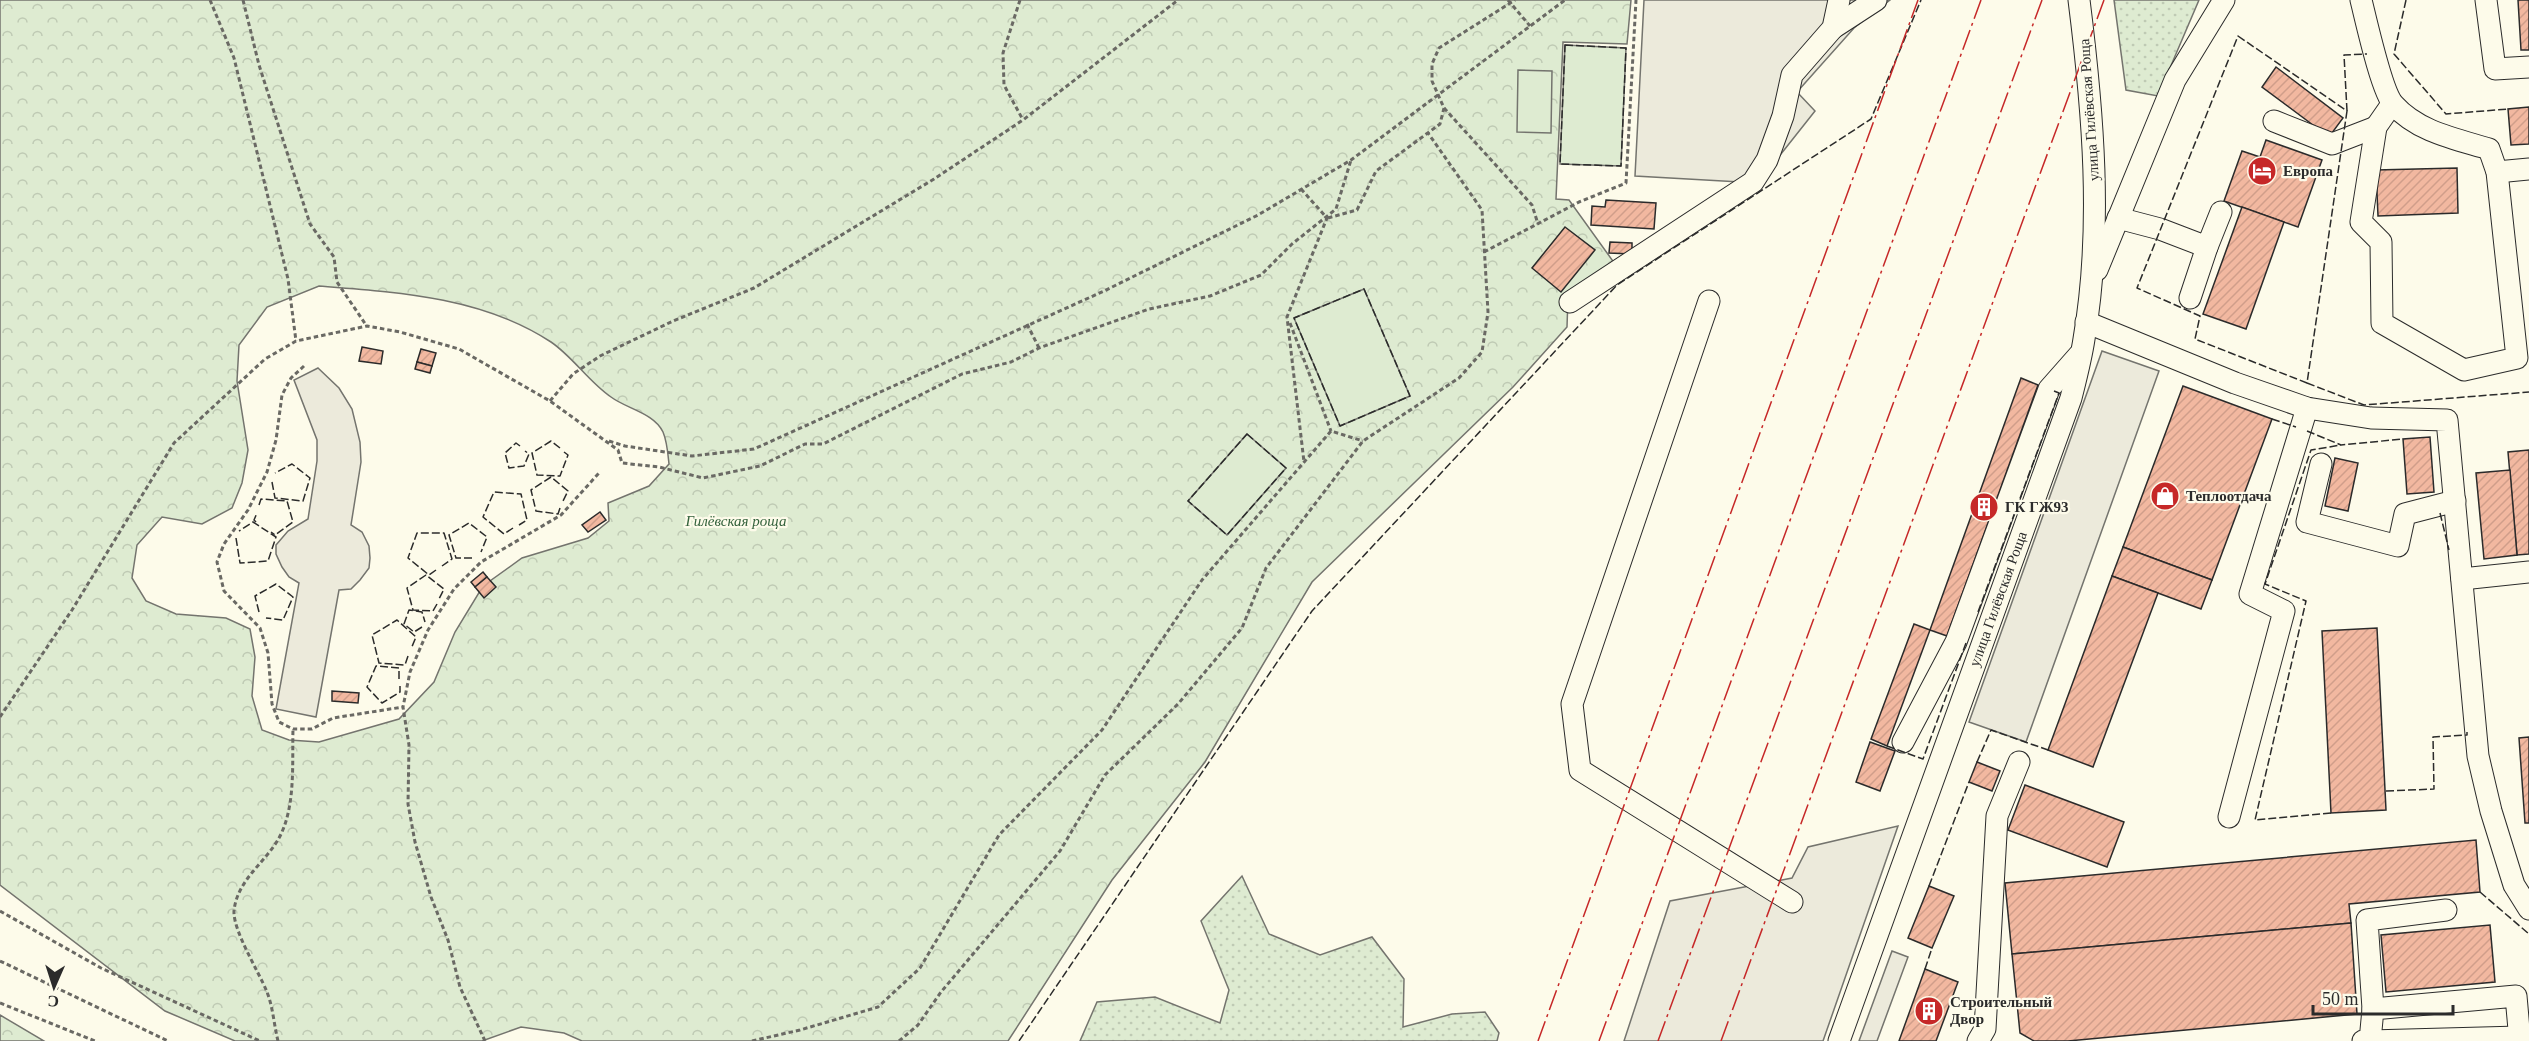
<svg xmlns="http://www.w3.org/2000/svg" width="2529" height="1041" font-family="'Times New Roman',serif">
  <defs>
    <pattern id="green-dots" width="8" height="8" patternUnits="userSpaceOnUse" patternTransform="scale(1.5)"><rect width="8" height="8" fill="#deebd1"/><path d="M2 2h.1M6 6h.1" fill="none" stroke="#bfcab4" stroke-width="1.8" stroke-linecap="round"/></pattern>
    <pattern id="forest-crowns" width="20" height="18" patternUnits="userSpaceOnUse" patternTransform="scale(1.5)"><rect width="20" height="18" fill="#deebd1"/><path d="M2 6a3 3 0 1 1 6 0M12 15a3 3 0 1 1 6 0" fill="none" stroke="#bfcab4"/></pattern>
    <pattern id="building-hatch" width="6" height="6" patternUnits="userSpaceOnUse" patternTransform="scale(1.5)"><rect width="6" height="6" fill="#f2b8a0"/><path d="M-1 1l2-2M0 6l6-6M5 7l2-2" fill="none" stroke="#d09e8a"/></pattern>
  </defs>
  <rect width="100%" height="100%" fill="#fdfbea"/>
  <!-- green -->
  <g fill="url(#green-dots)" stroke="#74746e" stroke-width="1.5">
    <polygon points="2114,0 2199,0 2158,96 2126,90"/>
    <polygon points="1242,876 1269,934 1320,955 1372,937 1404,979 1403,1027 1452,1014 1485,1012 1499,1033 1497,1041 1080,1041 1097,1002 1155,997 1220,1023 1229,990 1201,921"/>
  </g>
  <!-- forest -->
  <g fill="url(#forest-crowns)" stroke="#74746e" stroke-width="1.5" fill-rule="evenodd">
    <path d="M0,0H1631L1627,44L1563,42L1556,199L1569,200L1615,264L1568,297L1567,327L1513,387L1312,582L1205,762L1112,880L1008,1041H582L564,1033L521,1027L482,1041H235L165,1011L0,885ZM319,286C397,292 483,297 551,342C573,357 589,382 611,397C627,409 654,413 663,432C667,441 668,454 669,464L649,486L608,503L609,521L588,538L522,558L483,586L455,632L434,682L399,719L319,742L289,740L262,730L252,696L255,657L250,629L226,618L176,614L146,601L132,578L137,545L162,517L202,524L232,508L242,483L248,450L237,381L239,345L267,307Z"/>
    <polygon points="0,1015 44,1041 0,1041"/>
  </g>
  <!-- pitch -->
  <g fill="#deebd1" stroke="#74746e" stroke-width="1.5">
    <polygon points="1565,45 1626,48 1621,166 1560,164"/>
    <polygon points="1518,70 1552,71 1551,133 1517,132"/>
    <polygon points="1364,289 1410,396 1340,426 1294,318"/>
    <polygon points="1247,434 1286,468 1227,535 1188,501"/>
  </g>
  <!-- parking -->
  <g fill="#eceadb" stroke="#74746e" stroke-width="1.5">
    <polygon points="1644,0 1890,0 1854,28 1797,92 1815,111 1758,183 1635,176"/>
    <polygon points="2102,351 2159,371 2026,742 1969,722"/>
    <polygon points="318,368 339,388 352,409 360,442 361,462 351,525 362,532 369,546 370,558 369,568 360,580 351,589 339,590 316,717 276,709 299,583 289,577 282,567 276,554 276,545 288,531 308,519 317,461 317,440 294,380"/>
    <polygon points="1898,826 1823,1041 1624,1041 1670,901 1792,878 1808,847"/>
    <polygon points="1892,951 1908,957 1877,1041 1859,1041"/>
  </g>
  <!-- building -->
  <g fill="url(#building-hatch)" stroke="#2b2b2b" stroke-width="1.5">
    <polygon points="2518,0 2529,0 2529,50 2521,50"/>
    <polygon points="2276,67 2343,118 2329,137 2262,87"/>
    <polygon points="2529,107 2529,144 2511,145 2508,109"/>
    <polygon points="2266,140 2322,160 2298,227 2224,201 2242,151 2260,157"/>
    <polygon points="2457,168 2458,213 2378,216 2376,170"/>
    <polygon points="1606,200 1656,203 1654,229 1591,225 1592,206 1605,207"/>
    <polygon points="2242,207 2284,222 2246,329 2203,314"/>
    <polygon points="1565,227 1595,250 1561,292 1532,268"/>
    <polygon points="1610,242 1632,243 1632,254 1609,253"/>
    <polygon points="362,347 383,351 381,364 359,361"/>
    <polygon points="421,349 436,353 432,366 417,362"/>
    <polygon points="417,362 432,366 430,373 415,369"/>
    <polygon points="2021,378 2038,385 1947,636 1930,630"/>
    <polygon points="2183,386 2272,419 2212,580 2123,547"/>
    <polygon points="2430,437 2434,492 2407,494 2403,439"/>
    <polygon points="2529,450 2529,554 2517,555 2508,452"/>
    <polygon points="2335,458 2358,463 2348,511 2325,506"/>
    <polygon points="2510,470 2517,555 2484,559 2476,473"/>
    <polygon points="600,512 606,520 588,532 582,525"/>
    <polygon points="2123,547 2212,580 2201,609 2112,576"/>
    <polygon points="483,572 487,577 475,587 471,582"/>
    <polygon points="2112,576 2158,593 2093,767 2048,750"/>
    <polygon points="487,577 496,587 484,598 475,587"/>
    <polygon points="1914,624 1930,630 1887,746 1871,739"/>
    <polygon points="2377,628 2386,810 2331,813 2322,631"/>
    <polygon points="332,691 359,693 358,703 332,701"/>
    <polygon points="2529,737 2529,823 2525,823 2519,738"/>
    <polygon points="1870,742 1895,751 1880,791 1856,782"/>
    <polygon points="1977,762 2000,771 1992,791 1969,782"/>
    <polygon points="2025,785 2124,822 2107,867 2008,830"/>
    <polygon points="2476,840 2480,892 2349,904 2351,923 2012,954 2005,883"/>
    <polygon points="1929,886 1954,896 1932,948 1908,938"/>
    <polygon points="2351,923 2357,1014 2068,1041 2034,1041 2020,1033 2012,954"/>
    <polygon points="2490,925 2495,982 2386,992 2381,935"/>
    <polygon points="1925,969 1958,982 1936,1041 1899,1041"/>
  </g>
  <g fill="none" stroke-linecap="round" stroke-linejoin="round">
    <!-- minor casing -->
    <g stroke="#2b2b2b" stroke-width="23">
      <g id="minor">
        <path d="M2361,0C2366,20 2382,93 2394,105C2418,132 2456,139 2489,149L2497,172L2517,358L2464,370L2382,323L2381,242L2361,222L2376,127L2392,104"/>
        <polyline points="2486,0 2495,69 2529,67"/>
        <polyline points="1833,28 1876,0"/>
        <polyline points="2274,121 2332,144 2376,127"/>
        <polyline points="2497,172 2529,169"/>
        <polyline points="2118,218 2160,229 2207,247 2221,212"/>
        <polyline points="2097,270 2175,80 2224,0"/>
        <polyline points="2190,298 2207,247"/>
        <polyline points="1709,301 1572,704 1580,770 1792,902"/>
        <polyline points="1570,302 1753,182 1767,160 1783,116 1792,75 1833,28 1839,0"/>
        <polyline points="2086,322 2235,383 2307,408 2371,418 2447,420 2478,756 2491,811 2514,885 2529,909"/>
        <polyline points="2321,464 2307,522 2398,546 2405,514 2455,501"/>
        <polyline points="2462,579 2529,572"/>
        <polyline points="1903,742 1956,642 2049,389 2079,355"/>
        <polyline points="2229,817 2284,611 2250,594 2307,408"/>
        <polyline points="2373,1009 2367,920 2446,910"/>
        <path d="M1839,1041L2071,398C2076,378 2081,359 2084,339C2103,228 2093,111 2079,0"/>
        <polyline points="1978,1041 1985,1029 1997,816 2019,762"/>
        <polyline points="2363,1041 2370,1041 2373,1009 2516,996 2520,1041"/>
        <polyline points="2370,1041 2519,1037"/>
      </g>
    </g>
    <!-- path -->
    <g stroke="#6a6964" stroke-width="3" stroke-dasharray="4.5 3" stroke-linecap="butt">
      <polyline points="210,0 234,58 288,279 296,341"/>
      <polyline points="243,0 259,65 310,224 334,257 337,282 366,325"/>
      <polyline points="1020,0 1003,53 1004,85 1023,120"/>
      <polyline points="1508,0 1530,26"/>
      <polyline points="1444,108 1532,205 1538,224"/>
      <polyline points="1301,189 1327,218 1287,317 1304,462"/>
      <polyline points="1328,218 1357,210 1376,171 1440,124 1444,108 1432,81 1432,64 1439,48 1515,0"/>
      <polyline points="1484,252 1579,202 1626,183 1636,0"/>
      <polyline points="1290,323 1331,431"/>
      <polyline points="1027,324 1039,348"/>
      <polyline points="304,366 291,378 282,395 276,440 267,472 248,510 224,544 217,562 224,591 260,628 268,653 272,704 279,722 293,729 312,729 333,718 403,707"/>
      <polyline points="550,401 573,374 600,356 673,321 754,288 934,179 1023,120 1178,0"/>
      <polyline points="609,441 625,446 692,456 754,449 1104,291 1258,215 1351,160 1565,0"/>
      <polyline points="0,717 72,610 174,443 265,359 296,341 367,326 400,332 459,349 550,401 618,450 622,463 659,467 703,478 760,466 805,444 823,444 962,374 1011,362 1039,348 1149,309 1210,296 1261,275 1292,244 1336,209 1351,160"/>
      <polyline points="0,911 101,968 260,1041"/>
      <polyline points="0,961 168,1041"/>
      <polyline points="0,1003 95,1041"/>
      <path d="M278,1041C274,1025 273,1007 267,992C259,972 233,931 234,911C237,880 265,863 279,838C296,807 292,763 293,729"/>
      <polyline points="485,1041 460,987 448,940 431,897 415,842 408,804 409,745 403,707 410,672 428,630 454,589 481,562 561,515 599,473"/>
      <polyline points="752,1041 800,1030 878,1007 920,968 999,835 1102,730 1202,580 1331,431 1363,441"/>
      <polyline points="899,1041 918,1025 941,992 1060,851 1105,775 1178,704 1242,628 1266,568 1363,441 1459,378 1482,352 1488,312 1482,210 1428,133"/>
    </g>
    <!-- minor -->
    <use href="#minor" stroke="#fdfbea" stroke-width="21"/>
    <!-- fence -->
    <g stroke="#2b2b2b" stroke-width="1.5" stroke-dasharray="8 3" stroke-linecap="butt">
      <polyline points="2406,0 2394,54 2446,114 2508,109"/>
      <polygon points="2238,36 2347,111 2307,383 2195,339 2200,316 2137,288"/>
      <polygon points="1565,45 1626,48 1621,166 1560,164"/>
      <polyline points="2347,111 2344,55 2367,54"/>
      <polygon points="1364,289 1410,396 1340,426 1294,318"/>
      <polyline points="2307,383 2364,405 2529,392"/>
      <polyline points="2272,419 2296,427"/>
      <polyline points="2307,431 2341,445 2403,439"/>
      <polygon points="1247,434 1286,468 1227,535 1188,501"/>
      <polyline points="520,446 516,443 505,453 509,468 524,466 529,454 525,451"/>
      <polyline points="560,448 551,441 532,453 537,475 560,476 568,455 564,452"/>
      <polyline points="272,482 275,498 303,501 310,478 292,464 275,473"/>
      <polyline points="259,505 261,499 287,501 293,522 275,535 271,532"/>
      <polyline points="560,508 558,514 536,511 531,490 551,477 568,491 563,501"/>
      <polyline points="2440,513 2449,550"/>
      <polyline points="256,522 254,520 257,513"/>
      <polyline points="513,528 504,534 483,517 494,492 521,494 527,520 519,525"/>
      <polyline points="236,538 240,563 268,561 276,537 253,522 239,531"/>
      <polyline points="472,558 456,558 449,535 469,523 487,537 481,552"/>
      <polyline points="436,570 429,575 408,558 417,533 444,533 452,559 442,566"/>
      <polyline points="437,604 433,611 413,610 407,588 426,575 444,589 439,599"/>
      <polyline points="259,612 255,596 276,584 293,597 283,620 266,618"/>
      <polyline points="1978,612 2059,393 2054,391"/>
      <polyline points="422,627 414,632 404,624 409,610 422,612 425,622"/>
      <polyline points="408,656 405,665 379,663 372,635 397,620 416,637 411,649"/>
      <polyline points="399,679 399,668 376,666 367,687 382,703 400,692 400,686"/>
      <polyline points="1887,746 1923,759 1966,643"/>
      <polyline points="1977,762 1991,730 2048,750"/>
      <polyline points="2386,791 2434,789 2433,737 2467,735 2467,732"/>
      <polyline points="2331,813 2255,820 2306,601 2265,584 2311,450 2341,445"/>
      <polyline points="1929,886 1969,782"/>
      <polyline points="2480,892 2529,934"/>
      <polyline points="1925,969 1932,948"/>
      <polyline points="1019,1041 1312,611 1617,285 1871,119 1921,0"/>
    </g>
    <!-- power -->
    <g stroke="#c62828" stroke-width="1.5" stroke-dasharray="21 4.5 3 4.5" stroke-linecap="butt">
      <polyline points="1538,1041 1918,0"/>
      <polyline points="1599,1041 1981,0"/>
      <polyline points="1658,1041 2042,0"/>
      <polyline points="1721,1041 2104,0"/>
    </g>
  </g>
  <!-- icons -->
  <defs>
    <g id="hotel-disc" transform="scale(1.5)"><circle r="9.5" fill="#c62828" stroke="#fdfbea"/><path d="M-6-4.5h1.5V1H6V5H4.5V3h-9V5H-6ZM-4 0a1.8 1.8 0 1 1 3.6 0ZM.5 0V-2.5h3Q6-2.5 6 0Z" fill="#fff"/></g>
    <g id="shop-disc" transform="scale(1.5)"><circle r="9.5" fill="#c62828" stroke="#fdfbea"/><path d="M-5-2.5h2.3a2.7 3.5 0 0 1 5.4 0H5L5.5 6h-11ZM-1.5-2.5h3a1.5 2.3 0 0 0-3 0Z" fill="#fff"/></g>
    <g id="building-disc" transform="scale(1.5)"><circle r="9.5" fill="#c62828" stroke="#fdfbea"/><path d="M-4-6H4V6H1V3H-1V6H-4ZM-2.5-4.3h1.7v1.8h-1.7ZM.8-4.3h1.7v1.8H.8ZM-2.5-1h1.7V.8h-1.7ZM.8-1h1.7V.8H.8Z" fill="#fff"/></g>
  </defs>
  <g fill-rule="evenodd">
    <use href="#hotel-disc" x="2262" y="171"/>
    <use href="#shop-disc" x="2165" y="496"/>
    <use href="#building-disc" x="1984" y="507"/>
    <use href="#building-disc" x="1929" y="1011"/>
  </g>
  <g text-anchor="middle" stroke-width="4.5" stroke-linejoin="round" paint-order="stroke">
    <!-- street labels -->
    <g font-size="15" fill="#2b2b2b" stroke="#fdfbea">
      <text transform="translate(2089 110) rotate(-94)" y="5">улица Гилёвская Роща</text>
      <text transform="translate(1998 599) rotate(-70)" y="5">улица Гилёвская Роща</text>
    </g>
    <!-- poi labels -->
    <g font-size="15" font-weight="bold" fill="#2b2b2b" stroke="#fdfbea" text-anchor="start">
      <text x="2283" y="176">Европа</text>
      <text x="2186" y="501">Теплоотдача</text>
      <text x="2005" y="512">ГК ГЖ93</text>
      <text x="1950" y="1007">Строительный<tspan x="1950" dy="17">Двор</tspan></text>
    </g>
    <!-- park labels -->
    <g font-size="15" font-style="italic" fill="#34623c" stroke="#fdfbea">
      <text x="736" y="526">Гилёвская роща</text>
    </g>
  </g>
  <!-- north arrow -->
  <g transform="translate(54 987) rotate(183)" stroke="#fdfbea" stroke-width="4.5" paint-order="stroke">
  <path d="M0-4.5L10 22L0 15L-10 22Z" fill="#2b2b2b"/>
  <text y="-9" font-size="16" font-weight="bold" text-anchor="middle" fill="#2b2b2b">С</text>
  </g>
  <!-- scale -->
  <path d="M2313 1005v9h140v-9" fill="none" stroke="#2b2b2b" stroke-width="3"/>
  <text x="2322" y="1005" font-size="18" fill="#2b2b2b" stroke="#fdfbea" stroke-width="4.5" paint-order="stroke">50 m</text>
</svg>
